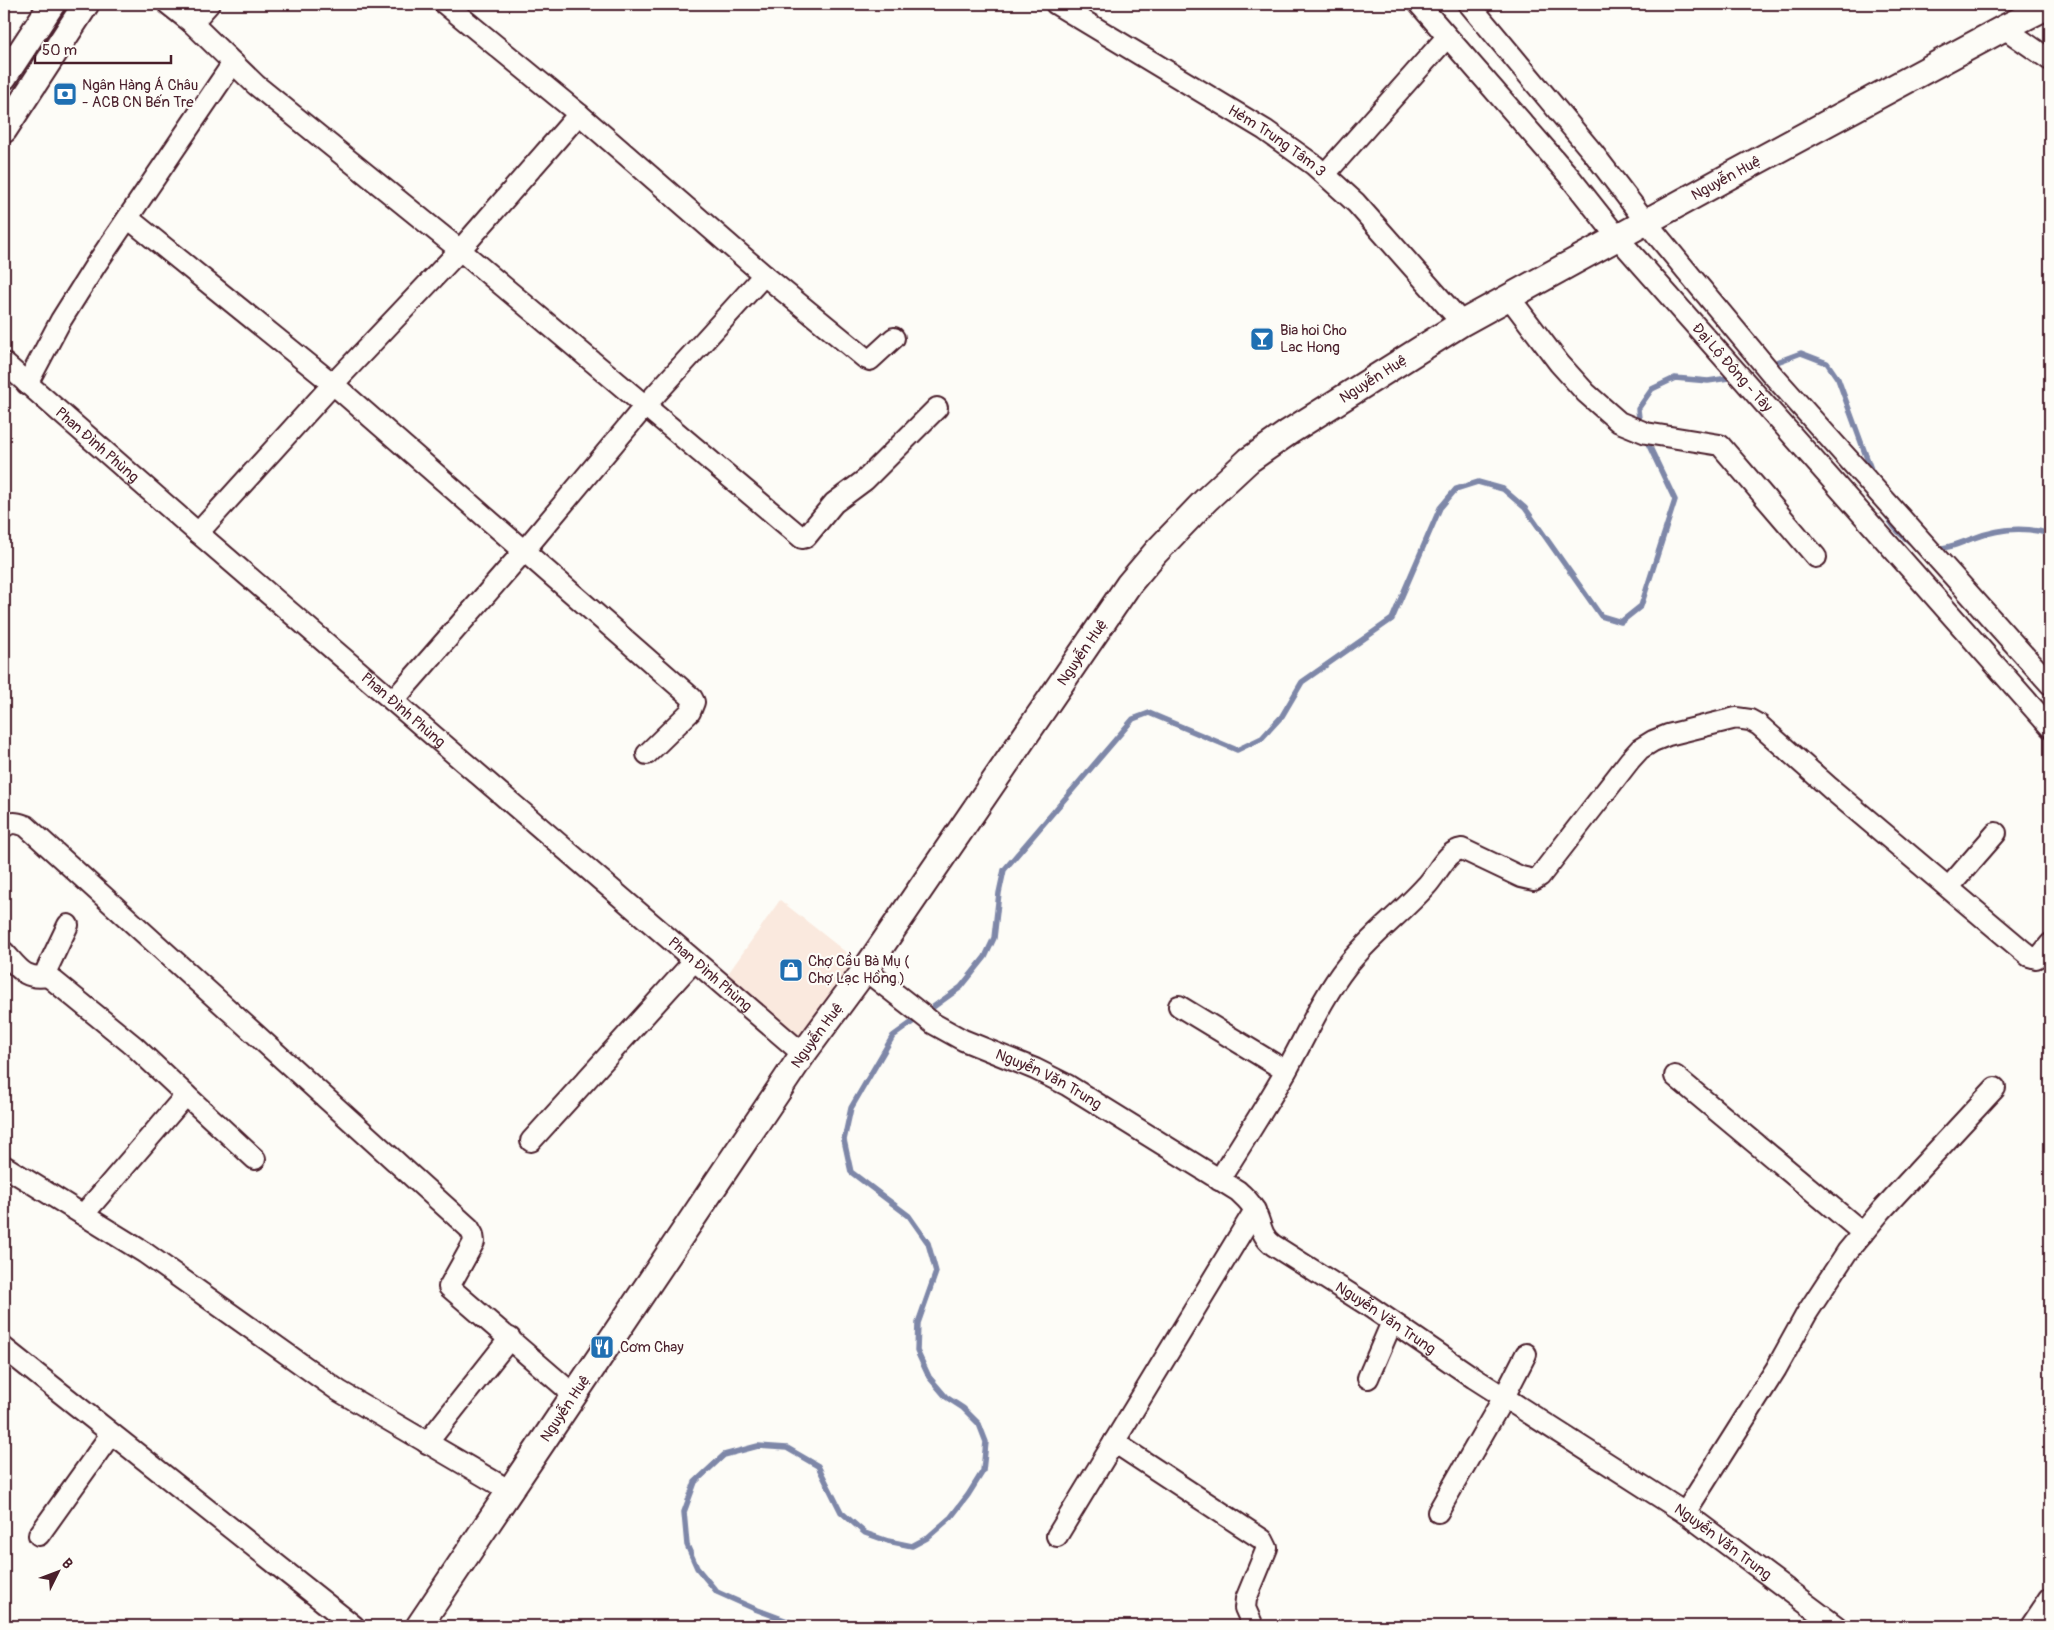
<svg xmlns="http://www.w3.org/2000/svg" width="2054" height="1630" font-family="Pangolin,sans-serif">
  <rect width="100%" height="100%" fill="#fdfcf7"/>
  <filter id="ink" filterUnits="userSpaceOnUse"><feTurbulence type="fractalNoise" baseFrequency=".02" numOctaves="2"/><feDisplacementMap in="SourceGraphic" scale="10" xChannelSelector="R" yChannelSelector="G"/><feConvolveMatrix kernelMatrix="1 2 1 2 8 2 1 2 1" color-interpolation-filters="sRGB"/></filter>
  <g filter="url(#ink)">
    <!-- built -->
    <polygon fill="#fae9de" points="780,900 857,961 802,1042 725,978"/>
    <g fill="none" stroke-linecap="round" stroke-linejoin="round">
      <!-- stream -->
      <g stroke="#7e87a8" stroke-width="5.5">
        <polyline points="1769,365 1801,353 1827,363 1838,379 1873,475"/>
        <polyline points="1640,427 1638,409 1652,389 1675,378 1708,381 1735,377"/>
        <path d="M1886,512C1891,527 1903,537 1915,546"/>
        <path d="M1936,548C1949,549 1962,542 1974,538C2000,528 2024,526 2050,534"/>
        <polyline points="801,1626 755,1609 717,1592 697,1568 687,1545 684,1512 695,1482 724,1455 758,1446 787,1448 818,1466 841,1512 865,1533 888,1541 912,1546 927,1538 951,1517 968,1495 983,1471 986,1442 979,1424 963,1408 946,1397 929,1377 917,1351 918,1323 936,1272 928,1243 909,1216 851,1172 844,1140 851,1108 893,1036 961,987 985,957 994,938 999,893 1004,870 1133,719 1149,713 1237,750 1262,738 1282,716 1302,682 1392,619 1440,508 1456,489 1478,482 1503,489 1525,508 1601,616 1621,622 1641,606 1675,500 1645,437"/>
      </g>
      <!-- minor casing -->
      <g stroke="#4a1f2b" stroke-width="24">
        <g id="minor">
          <polyline points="168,4 192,23 256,85 460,250 802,538 806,537 834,503 865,480 937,408"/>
          <polyline points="445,4 579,114 764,275 865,358 870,360 894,338"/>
          <path id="s1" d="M1056,4L1265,130L1314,165L1356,203L1462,323"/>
          <path id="s2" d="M1419,4L1569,176L1618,238L2050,727"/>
          <polyline points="1469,4 1594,154 1646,222 1771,373 2050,684"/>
          <polyline points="192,23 209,4"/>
          <polyline points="2004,28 2050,60"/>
          <polyline points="1325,174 1447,37"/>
          <polyline points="128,218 333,384 692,698 694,702 690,712 647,754"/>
          <polyline points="1509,297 1559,363 1586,393 1619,422 1646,433 1720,445 1816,557"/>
          <path id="s3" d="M4,363L198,533L803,1054"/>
          <polyline points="27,384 61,320 95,266 233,63"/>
          <polyline points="198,533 333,384 460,250 579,114"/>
          <polyline points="393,701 523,552 645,406 764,275"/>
          <path d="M4,827C12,821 17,823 26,826L469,1228L473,1235L474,1242L449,1287L574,1395"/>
          <polyline points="1949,887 1996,833"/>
          <polyline points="68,925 47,969 48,976 134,1046 186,1095 83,1215"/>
          <path d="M4,952C19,968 24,980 48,976"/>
          <path id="s4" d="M865,970L934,1024L963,1040L1035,1069L1067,1085L1238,1191C1244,1197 1251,1202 1254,1210C1262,1223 1259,1234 1273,1245L1366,1304L1474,1378L1685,1513L1836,1626"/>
          <polyline points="1179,1006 1286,1071"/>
          <polyline points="1675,1076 1863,1233"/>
          <polyline points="186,1095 255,1159"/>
          <polyline points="531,1141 694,961"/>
          <polyline points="4,1166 145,1253 339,1391 510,1491"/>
          <path d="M1219,1180C1243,1142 1267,1105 1289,1066C1306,1035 1324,995 1346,967C1369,937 1401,914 1426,886C1437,875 1446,851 1462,849L1521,877L1534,880L1540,876L1630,760L1640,749L1653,741L1668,735L1736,718L1750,720L1759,725L1830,788L2029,956L2036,958L2041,955L2050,944"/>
          <polyline points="4,1348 354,1626"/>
          <polyline points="1368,1378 1392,1322"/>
          <polyline points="1114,1442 1263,1540 1267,1548 1246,1599 1245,1608 1253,1626"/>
          <polyline points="427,1443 510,1338"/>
          <polyline points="1438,1512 1504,1397 1526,1354"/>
          <polyline points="1685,1513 1776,1369 1807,1313 1847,1252 1881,1211 1995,1088"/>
          <polyline points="39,1535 111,1434"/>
          <polyline points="1057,1536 1255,1210"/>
          <polyline points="2031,1626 2050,1598"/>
        </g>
      </g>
      <!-- major casing -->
      <g stroke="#4a1f2b" stroke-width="29">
        <g id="major">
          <polyline points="4,77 52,4"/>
          <polyline points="4,130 86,4"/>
          <path id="s5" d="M419,1626L803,1054L865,970L1129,584L1156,552L1206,500L1249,460L1289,432L1462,323L1735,173L2004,28L2050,5"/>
        </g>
      </g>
      <!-- minor -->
      <use href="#minor" stroke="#fdfcf7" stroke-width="20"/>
      <!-- major -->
      <use href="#major" stroke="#fdfcf7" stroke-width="25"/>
    </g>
  </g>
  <!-- icons -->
  <defs>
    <g id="bank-square" transform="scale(1.25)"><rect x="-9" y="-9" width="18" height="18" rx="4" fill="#1f6fb2" stroke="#fdfcf7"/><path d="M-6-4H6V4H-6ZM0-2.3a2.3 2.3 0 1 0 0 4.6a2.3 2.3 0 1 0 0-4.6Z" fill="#fff"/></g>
    <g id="bar-square" transform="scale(1.25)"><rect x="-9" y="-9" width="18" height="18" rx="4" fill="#1f6fb2" stroke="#fdfcf7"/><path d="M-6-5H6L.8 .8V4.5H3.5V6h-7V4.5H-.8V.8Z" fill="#fff"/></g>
    <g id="shop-square" transform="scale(1.25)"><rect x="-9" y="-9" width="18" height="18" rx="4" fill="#1f6fb2" stroke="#fdfcf7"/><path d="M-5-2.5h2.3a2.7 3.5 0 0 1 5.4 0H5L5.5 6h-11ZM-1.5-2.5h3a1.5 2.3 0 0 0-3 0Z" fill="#fff"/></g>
    <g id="restaurant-square" transform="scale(1.25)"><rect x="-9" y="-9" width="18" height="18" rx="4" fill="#1f6fb2" stroke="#fdfcf7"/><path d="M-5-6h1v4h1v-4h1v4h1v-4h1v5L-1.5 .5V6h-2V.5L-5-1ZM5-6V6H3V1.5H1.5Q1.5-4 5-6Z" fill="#fff"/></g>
  </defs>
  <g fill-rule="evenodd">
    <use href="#bank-square" x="65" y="94"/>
    <use href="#bar-square" x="1262" y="339"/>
    <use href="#shop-square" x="791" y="970"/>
    <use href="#restaurant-square" x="602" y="1347"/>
  </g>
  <g text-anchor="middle" stroke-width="4.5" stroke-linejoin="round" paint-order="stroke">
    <!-- poi labels -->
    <g font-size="15" fill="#4a1f2b" stroke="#fdfcf7" text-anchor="start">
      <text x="82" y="90">Ngân Hàng Á Châu<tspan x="82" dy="17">- ACB CN Bến Tre</tspan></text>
      <text x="1280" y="335">Bia hoi Cho<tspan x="1280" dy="17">Lac Hong</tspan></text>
      <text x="808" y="966">Chợ Cầu Bà Mụ (<tspan x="808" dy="17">Chợ Lạc Hồng )</tspan></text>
      <text x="620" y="1352">Cơm Chay</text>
    </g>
    <!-- street labels -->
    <g font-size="15" fill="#4a1f2b" stroke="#fdfcf7">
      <text dy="5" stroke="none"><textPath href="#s1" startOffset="260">Hẻm Trung Tâm 3</textPath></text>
      <text dy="5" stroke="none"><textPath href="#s5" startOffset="1988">Nguyễn Huệ</textPath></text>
      <text dy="5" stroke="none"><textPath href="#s2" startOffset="480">Đại Lộ Đông - Tây</textPath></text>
      <text dy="5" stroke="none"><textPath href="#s5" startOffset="1582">Nguyễn Huệ</textPath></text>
      <text dy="5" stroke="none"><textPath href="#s3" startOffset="124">Phan Đình Phùng</textPath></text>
      <text dy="5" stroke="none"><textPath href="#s5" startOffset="1178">Nguyễn Huệ</textPath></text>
      <text dy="5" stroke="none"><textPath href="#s3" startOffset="529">Phan Đình Phùng</textPath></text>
      <text dy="5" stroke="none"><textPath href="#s3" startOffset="934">Phan Đình Phùng</textPath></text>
      <text dy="5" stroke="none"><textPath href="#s5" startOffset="712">Nguyễn Huệ</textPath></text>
      <text dy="5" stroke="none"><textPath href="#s4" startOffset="215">Nguyễn Văn Trung</textPath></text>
      <text dy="5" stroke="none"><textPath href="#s4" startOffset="635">Nguyễn Văn Trung</textPath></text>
      <text dy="5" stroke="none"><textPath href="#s5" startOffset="262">Nguyễn Huệ</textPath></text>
      <text dy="5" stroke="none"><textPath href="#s4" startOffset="1040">Nguyễn Văn Trung</textPath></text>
    </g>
  </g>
  <!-- margin -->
  <rect width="2054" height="1630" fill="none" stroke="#fdfcf7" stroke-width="20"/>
  <rect x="10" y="10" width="2034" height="1610" fill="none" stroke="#4a1f2b" stroke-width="2" filter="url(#ink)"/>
  <!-- north arrow -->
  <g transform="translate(58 1572) rotate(48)" stroke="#fdfcf7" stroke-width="4" paint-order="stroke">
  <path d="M0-4L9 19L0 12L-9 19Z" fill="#4a1f2b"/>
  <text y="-8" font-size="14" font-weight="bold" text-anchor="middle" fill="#4a1f2b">B</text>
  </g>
  <!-- scale -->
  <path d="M35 55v8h136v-8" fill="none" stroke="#4a1f2b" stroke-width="2.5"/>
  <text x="42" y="55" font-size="15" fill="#4a1f2b" stroke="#fdfcf7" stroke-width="4" paint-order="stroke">50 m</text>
</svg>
